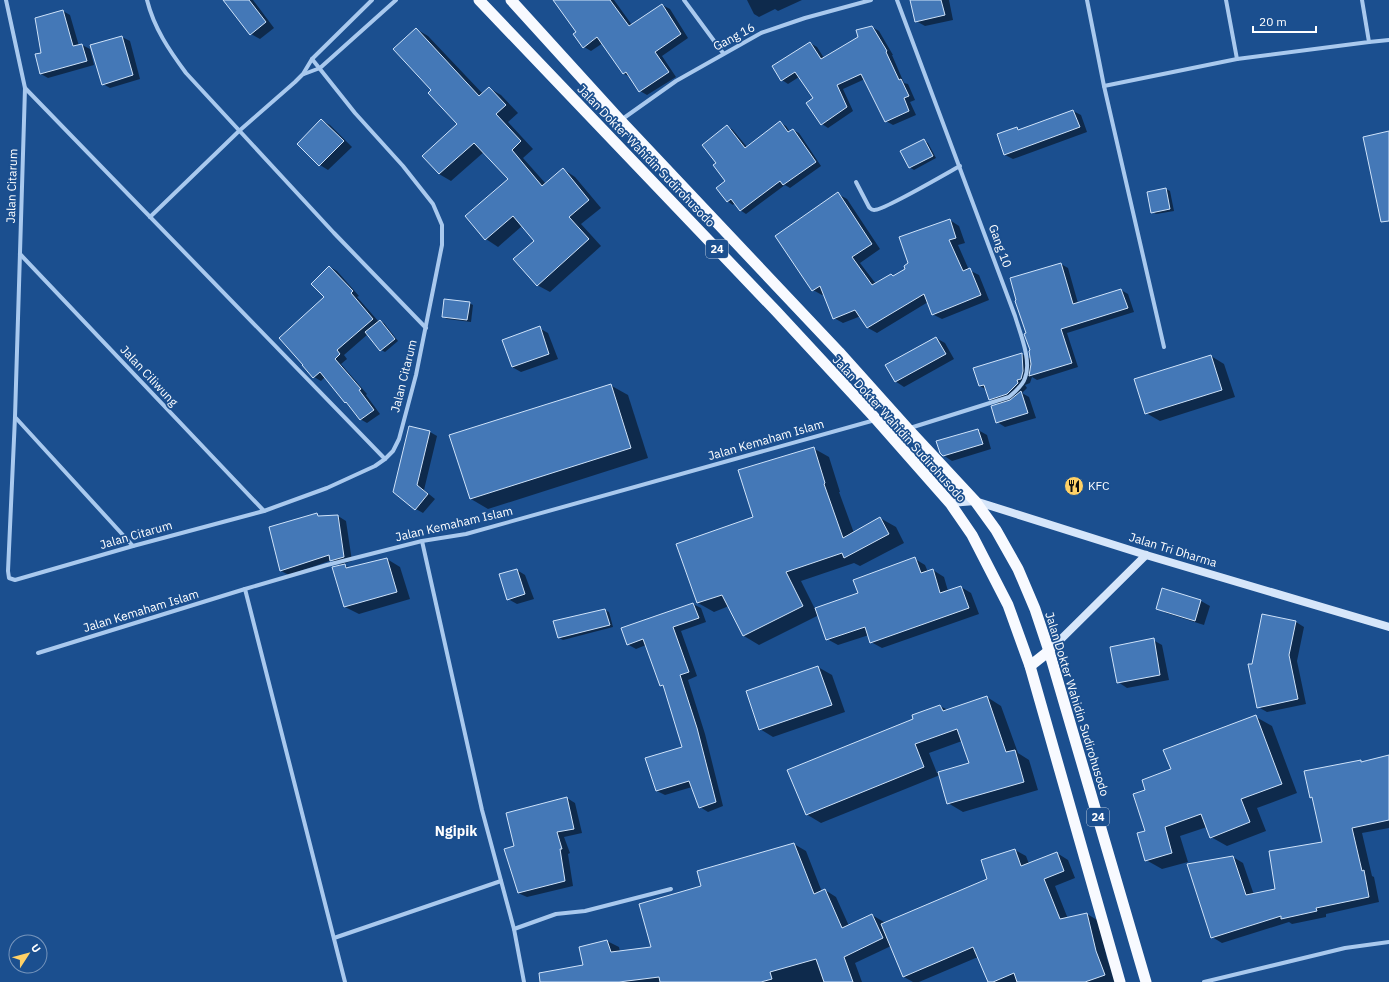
<svg xmlns="http://www.w3.org/2000/svg" width="1389" height="982" font-family="'IBM Plex Sans',sans-serif">
<rect width="100%" height="100%" fill="#1b4f8f"/>
<g fill="#0007" fill-rule="evenodd">
<path d="M224 0H253L274 28 260 39 251 34Z"/>
<path d="M554 0H614L632 25 662 5 670 9 688 38 662 56 676 77 647 95 640 91 631 78 623 73 603 43 591 51 584 47 578 32Z"/>
<path d="M747 0H802L778 11 775 9 759 17 754 14Z"/>
<path d="M911 0H949L953 20 925 26 916 21Z"/>
<path d="M63 11 70 15 79 46 82 45 90 49 94 65 48 78 41 74 36 55 43 54Z"/>
<path d="M872 27 879 31 893 55H892L904 83 908 84 915 100 910 102 916 115 893 125 886 121 865 79 843 89 853 111 828 128 822 124 815 98 799 77 788 84 782 80 810 43 817 47 824 58 859 37Z"/>
<path d="M416 29 428 36 483 94 489 88 501 95 518 113 508 122 533 149 523 158 546 184 563 169 575 177 601 208 581 224 601 246 550 292 537 285 535 241 522 226 498 247 486 239 466 217 510 180 484 152 451 181 439 174 458 124 433 90Z"/>
<path d="M122 37 130 41 140 79 110 88 103 84Z"/>
<path d="M1073 111 1081 115 1087 132 1013 159 1005 155 998 135 1017 128 1020 130Z"/>
<path d="M321 120 330 125 352 147 328 170 320 165 298 144Z"/>
<path d="M780 123 786 126 790 132 793 130 799 133 821 166 790 188 785 185 746 214 740 210 735 203 733 205 727 201 726 181 717 163 727 126 733 130 747 147Z"/>
<path d="M923 140 928 143 936 158 914 170 909 167Z"/>
<path d="M1166 189 1170 191 1174 211 1156 214 1152 212Z"/>
<path d="M838 194 847 199 880 249 860 263 876 284 891 275 894 276 906 270 950 220 959 226 965 243 958 245 969 270 979 275 989 300 942 319 932 314 928 302 877 333 868 328 861 316 843 323 834 318 824 294 822 295 813 290Z"/>
<path d="M1061 264 1068 268 1078 303 1121 290 1128 294 1134 312 1067 333 1078 367 1037 380 1032 377 1030 383 1025 385 1027 388 1022 393 1029 397 1036 418 1005 427 997 422 1000 405 990 399 987 390 980 386 1022 354 1031 359Z"/>
<path d="M330 267 337 271 359 296 357 297 379 322 380 321 384 323 398 341 385 352 381 350 368 334 344 355 347 359 341 364 367 394 366 395 380 414 367 423 360 419 348 403 345 402 325 377 321 381 314 377Z"/>
<path d="M469 303 473 305 471 322 447 319 443 317Z"/>
<path d="M539 328 548 333 558 359 521 372 512 367Z"/>
<path d="M936 338 945 343 954 359 904 387 895 381Z"/>
<path d="M1211 356 1224 364 1235 397 1160 421 1146 413Z"/>
<path d="M610 385 628 395 648 458 488 509 471 499Z"/>
<path d="M410 427 430 432 437 436 424 490 435 499 423 513 416 509 395 492Z"/>
<path d="M978 430 987 435 991 449 952 461 943 455Z"/>
<path d="M813 448 829 457 840 492H839L854 533 880 518 896 527 904 543 860 566 854 563 801 581 815 609 859 594 915 559 925 565 928 572 933 570 944 577 948 591 961 587 971 593 979 614 882 648 871 642 869 635 838 645 827 639 819 615 759 645 744 636 729 606 714 612 698 603 677 545 755 518Z"/>
<path d="M317 515 321 517 338 516 346 521 352 561 343 564 350 568 387 559 400 567 410 599 359 614 345 607 342 566 332 560 289 575 281 571Z"/>
<path d="M517 570 525 575 534 599 517 604 508 599Z"/>
<path d="M1163 589 1201 601 1210 606 1204 625 1166 613 1157 608Z"/>
<path d="M693 604 701 608 706 622 681 631 697 676 688 680 705 734 723 806 708 812 700 807 692 787 665 795 657 791 683 747 665 687 661 685 646 645 636 649 627 644Z"/>
<path d="M605 610 609 612 613 627 563 640 559 638Z"/>
<path d="M1296 622 1304 627 1297 661 1306 704 1267 712 1258 707 1252 665Z"/>
<path d="M1153 640 1162 645 1169 680 1127 688 1118 682Z"/>
<path d="M818 667 832 675 845 712 773 737 760 729Z"/>
<path d="M987 697 1001 706 1018 753 1029 760 1038 790 963 812 948 803 940 775 821 823 806 814 940 706 948 710ZM962 741 970 764 937 773 929 753Z"/>
<path d="M1256 717 1272 726 1297 793 1257 808 1266 831 1227 846 1211 837 1207 827 1180 836 1188 862 1162 869 1146 860 1147 791 1172 769Z"/>
<path d="M1389 756V828L1362 833 1372 876 1374 877 1379 902 1326 914V917L1292 924 1289 922 1222 943 1212 937 1233 857 1243 863 1254 895 1276 890 1323 843 1314 799 1311 797 1361 761 1364 762Z"/>
<path d="M567 798 575 803 582 833 564 837 570 853 568 854 573 886 527 897 518 893 515 847Z"/>
<path d="M794 844 806 851 822 892 825 890 836 897 849 926 872 915 884 922 885 924 989 880 1015 850 1026 856 1029 864 1057 853 1068 860 1075 878 1055 886 1068 919 1087 914 1099 921 1107 959 1116 982H989L978 957 919 982H913L904 977 891 946 855 963 862 982H548L584 966 607 941 619 947 620 952 653 948 703 886Z"/>
</g>
<g fill="#4478b7" stroke="#cfe3fa">
<path d="M223 0H249L266 22 250 35Z"/>
<path d="M553 0H610L629 26 662 4 681 34 655 52 669 72 639 92 626 72 623 74 597 37 583 48 573 34 576 32Z"/>
<path d="M910 0H941L945 15 915 22Z"/>
<path d="M63 10 73 46 82 44 87 61 40 74 35 54 41 53 35 18Z"/>
<path d="M872 26 887 51 886 52 899 80 901 79 909 96 904 98 909 111 885 122 861 74 837 85 847 107 821 125 806 103 813 98 795 72 781 81 772 66 810 42 821 59 858 37 856 30Z"/>
<path d="M416 28 479 96 489 87 506 105 496 114 521 141 512 150 542 186 563 168 589 200 569 217 589 239 537 286 513 259 534 241 513 216 485 240 465 216 508 179 474 143 439 174 422 156 457 124 428 93 431 90 393 49Z"/>
<path d="M122 36 133 75 102 85 90 45Z"/>
<path d="M1073 110 1080 127 1004 155 997 134 1017 127 1018 130Z"/>
<path d="M321 119 344 141 319 166 297 144Z"/>
<path d="M780 121 788 132 793 129 816 162 783 185 780 181 740 211 731 199 727 202 716 188 725 181 713 165 716 163 702 145 727 125 745 148Z"/>
<path d="M1389 131V221L1381 222 1363 137Z"/>
<path d="M924 139 933 156 909 168 900 151Z"/>
<path d="M1166 188 1170 209 1151 213 1147 192Z"/>
<path d="M838 192 872 244 852 257 872 285 891 274 893 276 905 269 904 266 908 263 899 237 950 219 956 238 949 240 963 271 970 268 981 295 932 315 924 294 867 328 855 310 833 319 820 286 812 291 775 236Z"/>
<path d="M1061 263 1073 304 1121 289 1128 308 1061 329 1072 363 1029 376 1031 364 1029 351 1030 350 1024 334 1026 333 1015 301 1016 300 1010 278Z"/>
<path d="M329 266 353 291 351 293 373 319 337 350 340 354 335 359 361 389 359 390 374 410 360 420 346 402 345 403 320 372 313 378 302 365H303L279 338 324 297 311 284Z"/>
<path d="M444 299 470 302 467 320 442 317Z"/>
<path d="M380 320 395 339 380 351 365 332Z"/>
<path d="M540 326 549 354 512 367 502 340Z"/>
<path d="M936 337 946 354 895 382 885 365Z"/>
<path d="M1022 353 1023 371 1021 379 1017 380 1018 383 1007 394 989 400 984 385 979 386 973 368Z"/>
<path d="M1211 355 1222 390 1145 414 1134 379Z"/>
<path d="M611 384 631 448 470 499 449 435Z"/>
<path d="M1021 391 1028 413 996 423 991 406 1010 400Z"/>
<path d="M409 426 430 431 417 485 428 494 415 510 393 492Z"/>
<path d="M978 429 983 444 943 456 940 453 936 441Z"/>
<path d="M814 447 825 483 824 484 843 538 880 517 889 534 844 558 842 553 786 572 803 606 743 636 722 595 697 603 676 544 753 517 738 470Z"/>
<path d="M317 513 318 516 338 515 344 557 330 561 329 555 280 571 269 527Z"/>
<path d="M915 557 921 573 933 569 940 593 961 586 969 608 870 643 865 627 826 640 815 608 858 593 853 580Z"/>
<path d="M387 558 397 592 344 607 332 567 345 564 346 568Z"/>
<path d="M517 569 525 594 507 600 499 574Z"/>
<path d="M1162 588 1201 600 1195 621 1156 609Z"/>
<path d="M693 603 699 618 673 627 689 672 680 675 697 728 716 802 699 808 689 781 656 791 645 758 682 747 663 685 660 686 643 639 627 645 621 628Z"/>
<path d="M605 609 610 625 558 638 553 621Z"/>
<path d="M1262 614 1296 621 1289 655 1298 699 1257 708 1248 664H1252Z"/>
<path d="M1154 638 1160 675 1117 683 1110 647Z"/>
<path d="M818 666 832 705 759 730 746 691Z"/>
<path d="M987 696 1006 752 1015 750 1024 782 947 804 938 772 969 763 957 729 915 744 924 767 806 815 787 770 913 719 912 715 940 705 943 711Z"/>
<path d="M1256 715 1282 784 1241 799 1250 822 1210 838 1201 814 1165 827 1172 853 1145 861 1137 833 1145 831 1133 794 1145 790 1142 780 1171 769 1163 750Z"/>
<path d="M1389 755V820L1352 828 1362 871 1364 870 1369 897 1316 908 1317 911 1281 919V916L1211 938 1187 864 1233 856 1246 895 1275 889 1269 851 1322 842 1312 797 1310 798 1304 771 1361 760V762Z"/>
<path d="M567 797 574 829 557 832 562 849H560L565 881 518 893 504 849 514 846 506 813Z"/>
<path d="M794 843 814 894 825 889 842 928 872 914 883 938 844 957 853 982H824L816 959 770 972 772 979 761 982H660L659 977 619 982H540L539 973 583 965 579 947 607 940 611 952 651 947 639 904 701 886 697 871Z"/>
<path d="M1015 849 1021 866 1057 852 1064 871 1044 879 1060 919 1087 913 1096 951 1105 975 1085 982H1017L1014 973 993 982H988L973 947 903 977 881 924 987 879 981 860Z"/>
</g>
<g fill="none" stroke-linecap="round" stroke-linejoin="round">
<g stroke="#a9c9ee" stroke-width="4">
<path d="M6 0 25 88 15 417 8 571 9 578 15 580 133 546 264 511 327 488 375 466 385 459 393 451 399 439 416 375 442 245V225L433 204 403 166 355 113 312 59"/>
<path d="M147 0C154 28 169 50 186 73L334 233 426 328"/>
<path d="M684 0 723 53"/>
<path d="M897 0 1015 316C1020 333 1032 361 1025 378 1023 385 1015 392 1009 397L910 428"/>
<path d="M1087 0 1104 86 1164 347"/>
<path d="M1226 0 1237 59"/>
<path d="M1369 42 1389 40"/>
<path d="M304 74 320 68 396 0"/>
<path d="M1104 86 1237 59 1369 42 1362 0"/>
<path d="M25 88 385 459"/>
<path d="M621 120 676 81 761 33 805 18 871 0"/>
<path d="M856 182 869 207C871 209 871 210 874 210 883 211 947 173 960 166"/>
<path d="M150 217 239 131 295 82 303 74 312 59 372 0"/>
<path d="M20 254 264 511"/>
<path d="M15 417 133 546"/>
<path d="M422 541 482 810 514 929 524 982"/>
<path d="M245 589 345 982"/>
<path d="M38 653 245 589 327 565 422 541 466 534 875 420"/>
<path d="M514 929 556 914 585 911 671 889"/>
<path d="M334 938 501 881"/>
<path d="M1204 982 1345 948 1389 942"/>
</g>
<g stroke="#d6e6fa" stroke-width="8">
<path d="M950 503 975 501 1146 555 1389 627"/>
<path d="M1049 651 1146 555"/>
</g>
<g stroke="#f8faff" stroke-width="11">
<path d="M479 0 776 311 876 419 950 503 972 535 1008 605 1030 666 1120 982"/>
<path d="M511 0 620 120 839 352 908 429 975 501 996 530 1018 569 1035 609 1049 651 1146 982"/>
<path d="M1030 666 1049 651"/>
</g>
</g>
<defs>
<g id="restaurant-disc" transform="scale(1)"><circle r="9.5" fill="#ffd166" stroke="#1b4f8f"/><path d="M-5-6h1v4h1v-4h1v4h1v-4h1v5L-1.5 .5V6h-2V.5L-5-1ZM5-6V6H3V1.5H1.5Q1.5-4 5-6Z" fill="#111"/></g>
</defs>
<g fill-rule="evenodd">
<use href="#restaurant-disc" x="1074" y="486"/>
</g>
<g text-anchor="middle" stroke-width="3.5" stroke-linejoin="round" paint-order="stroke">
<g fill="#1b4f8f" stroke="#bbcadd" stroke-width="1">
<rect x="706" y="240" width="22" height="18" rx="3"/>
<rect x="1087" y="808" width="22" height="18" rx="3"/>
</g>
<g font-size="11" font-weight="bold" fill="#fff">
<text x="717" y="253">24</text>
<text x="1098" y="821">24</text>
</g>
<g font-size="12" fill="#fff" stroke="#1b4f8f">
<text transform="translate(734 37) rotate(-28)" y="4">Gang 16</text>
<text transform="translate(646 156) rotate(46)" y="4">Jalan Dokter Wahidin Sudirohusodo</text>
<text transform="translate(12 186) rotate(-88)" y="4">Jalan Citarum</text>
<text transform="translate(1000 246) rotate(70)" y="4">Gang 10</text>
<text transform="translate(149 376) rotate(47)" y="4">Jalan Ciliwung</text>
<text transform="translate(404 376) rotate(-76)" y="4">Jalan Citarum</text>
<text transform="translate(899 429) rotate(48)" y="4">Jalan Dokter Wahidin Sudirohusodo</text>
<text transform="translate(766 440) rotate(-16)" y="4">Jalan Kemaham Islam</text>
<text transform="translate(454 524) rotate(-13)" y="4">Jalan Kemaham Islam</text>
<text transform="translate(136 535) rotate(-16)" y="4">Jalan Citarum</text>
<text transform="translate(1173 550) rotate(17)" y="4">Jalan Tri Dharma</text>
<text transform="translate(141 611) rotate(-17)" y="4">Jalan Kemaham Islam</text>
<text transform="translate(1077 704) rotate(73)" y="4">Jalan Dokter Wahidin Sudirohusodo</text>
</g>
<g font-size="12" fill="#fff" stroke="#1b4f8f" text-anchor="start">
<text x="1088" y="490">KFC</text>
</g>
<g font-size="14" font-weight="bold" fill="#fff" stroke="#1b4f8f">
<text x="456" y="836">Ngipik</text>
</g>
</g>
<g transform="translate(28 954) rotate(54)"><circle r="19" fill="#1b4f8f" stroke="#7695bc"/>
<path d="M0-3L7 15L0 10L-7 15Z" fill="#ffd166"/>
<text y="-6" font-size="11" font-weight="bold" text-anchor="middle" fill="#ffffff">U</text>
</g>
<path d="M1253 26v6h63v-6" fill="none" stroke="#ffffff" stroke-width="2"/>
<text x="1259" y="26" font-size="12" fill="#ffffff" stroke="#1b4f8f" stroke-width="3" paint-order="stroke">20 m</text>
</svg>
